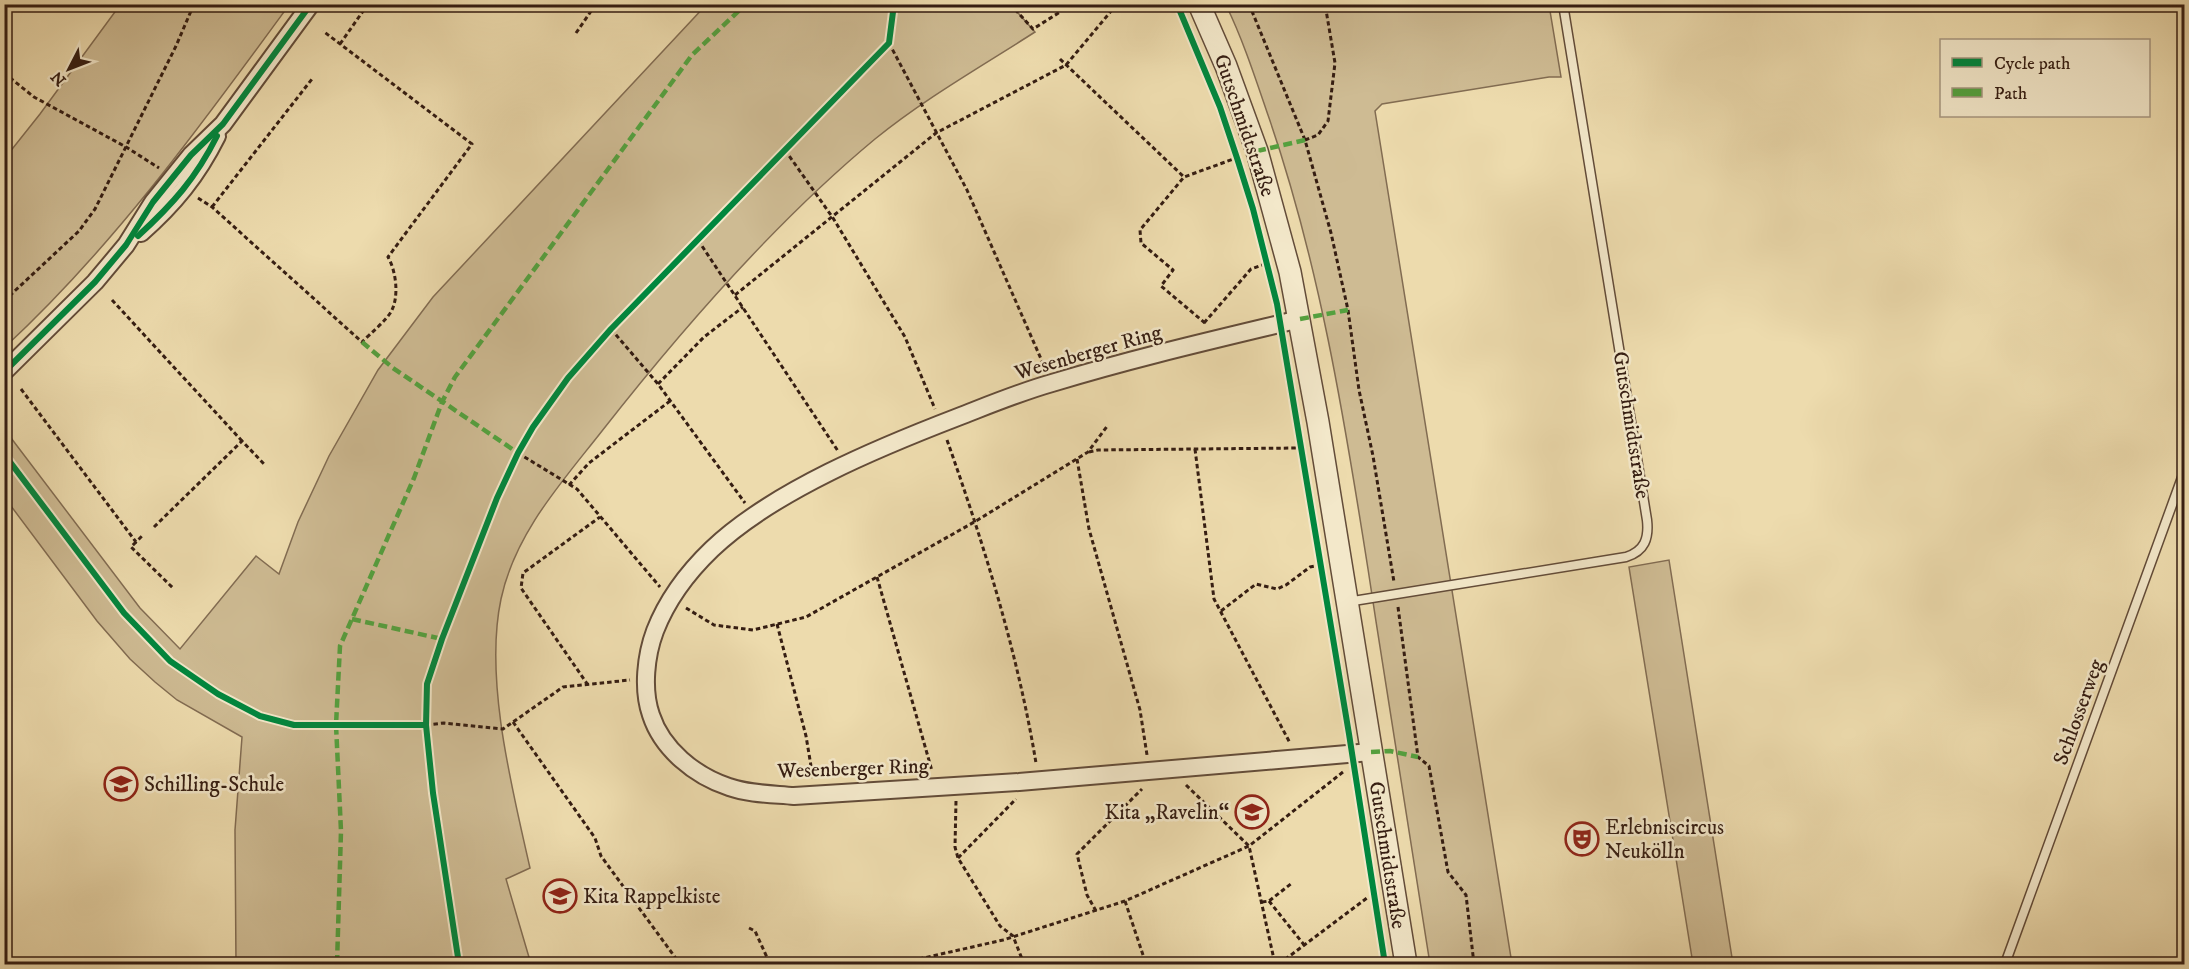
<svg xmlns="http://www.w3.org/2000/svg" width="2189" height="969" font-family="'IM FELL DW Pica',serif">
<rect width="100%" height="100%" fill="#eddbad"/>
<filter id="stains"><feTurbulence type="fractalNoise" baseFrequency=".00333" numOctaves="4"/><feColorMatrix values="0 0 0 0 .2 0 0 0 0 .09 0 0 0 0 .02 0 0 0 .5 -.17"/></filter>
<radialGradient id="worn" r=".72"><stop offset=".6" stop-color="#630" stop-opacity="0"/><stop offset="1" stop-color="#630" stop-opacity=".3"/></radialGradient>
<g fill="#cebb93" stroke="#826c52" stroke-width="1.5">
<path d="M120 5H289C202 124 114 246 5 347V158L40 114Z"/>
<path d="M706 5H1011L1035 32C982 66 924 99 875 139 775 222 682 329 602 431 562 482 515 533 501 599 484 679 512 788 530 868L506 879 531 964H236L235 830 242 737 177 700 155 682 130 659 97 621 5 498V430L140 608 180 649 256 556 279 574 298 522 329 456 378 370 433 297Z"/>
<path d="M1226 5H1549L1561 77H1549L1382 104 1375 111 1512 964H1430C1409 833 1388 701 1368 569 1344 416 1319 262 1268 115 1255 77 1243 40 1226 5Z"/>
<path d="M1669 560 1733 964H1693L1629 567Z"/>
</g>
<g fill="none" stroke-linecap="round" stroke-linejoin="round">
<g stroke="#634c39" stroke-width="11">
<g id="service">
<path d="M1347 602 1626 557C1645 551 1649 538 1647 520L1563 4"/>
<path d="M2005 964 2184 472"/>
</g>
</g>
<g stroke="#634c39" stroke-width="20">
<g id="minor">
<path d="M141 233C174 204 197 176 217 136"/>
<path d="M1300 319C1217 339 1134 358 1052 383 1020 392 989 405 958 417 880 447 773 491 712 549 688 572 667 600 655 631 646 655 642 689 651 715 662 749 695 776 729 787 749 794 772 794 794 796L1019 782 1371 752"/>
<path d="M4 372 95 282 126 245 153 202 191 155 223 124 311 4"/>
</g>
</g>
<g stroke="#634c39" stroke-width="24">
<path id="tertiary" d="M1199 4 1226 66 1257 151 1290 272 1318 422 1406 964"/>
</g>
<g stroke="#351d12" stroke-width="3" stroke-dasharray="4.5 3" stroke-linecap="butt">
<path d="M1010 4 1033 29 1060 12"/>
<path d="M1249 4 1305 140 1331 233 1348 310 1359 390 1373 456 1394 582"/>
<path d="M576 33 596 4"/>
<path d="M889 43 967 190 1045 368"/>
<path d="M340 44 368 4"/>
<path d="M1060 59 1184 177"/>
<path d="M4 73 34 97 126 147 159 168"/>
<path d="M1305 140 1318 135 1328 121 1335 63 1325 4"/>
<path d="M785 150 833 218 905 337 935 409"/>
<path d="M198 198 212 207 362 342C370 334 388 319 392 310 399 295 396 271 388 257L472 144 323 31"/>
<path d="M212 207 312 79"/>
<path d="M698 240 838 451"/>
<path d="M735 295 936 133 1066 65 1117 4"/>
<path d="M112 300 242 441"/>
<path d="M4 301 79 231 95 209 176 46 194 4"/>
<path d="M1204 323 1251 269 1262 265"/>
<path d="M1205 323 1161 286 1173 270 1141 243 1140 230 1184 177 1239 157"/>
<path d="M611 329 658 384 745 503"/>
<path d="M658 384 704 337 743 307"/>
<path d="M21 389 136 542 142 536"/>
<path d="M947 440C984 545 1018 654 1036 763"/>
<path d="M1195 449 1214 599 1290 743"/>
<path d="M1089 452 1098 450 1297 448"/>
<path d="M518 453 577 489 660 587"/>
<path d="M1077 459 1089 529 1140 710 1147 755"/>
<path d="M569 485 589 463 670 401"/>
<path d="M154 527 242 441 264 464"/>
<path d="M136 542 131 547 173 588"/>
<path d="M877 577 932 771"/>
<path d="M1398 607 1418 757 1429 766 1448 872 1466 895 1474 964"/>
<path d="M686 608 714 625 753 630 806 617 976 521 1088 452 1108 425"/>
<path d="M1221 611 1256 584 1277 589 1286 585 1310 567 1315 566"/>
<path d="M777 624 806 736 813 778"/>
<path d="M588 685 521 588 523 573 600 517"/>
<path d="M513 722 595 838 601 856 680 964"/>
<path d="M426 725 444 723 503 729 563 687 630 680"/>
<path d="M1186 785 1249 846 1275 964"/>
<path d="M956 801 955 847 958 858 1000 926 1013 936 1024 964"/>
<path d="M958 858 1016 799"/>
<path d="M1125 901 1146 964"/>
<path d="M1269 901 1305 946"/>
<path d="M1262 902 1269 901 1292 883"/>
<path d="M1096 911 1087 895 1077 854 1142 789"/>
<path d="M749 928 755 931 770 964"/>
<path d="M897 964 1003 940 1125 901 1249 846 1343 772"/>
<path d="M1279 964 1367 898"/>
</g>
<use href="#service" stroke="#f3e8ca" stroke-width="8"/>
<use href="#minor" stroke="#f3e8ca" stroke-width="16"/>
<use href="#tertiary" stroke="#f3e8ca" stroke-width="21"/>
<g stroke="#53a23f" stroke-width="4.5" stroke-dasharray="9 4.5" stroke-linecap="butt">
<path d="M1257 151 1305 140"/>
<path d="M1300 319 1348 310"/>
<path d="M362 342 393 368 518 453"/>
<path d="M352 619 442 639"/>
<path d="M1371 752 1390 751 1418 757"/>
<path d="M337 964 341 831 336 725 340 646 414 478 442 402 455 377 692 55 746 4"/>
</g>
<g stroke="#f3e8ca" stroke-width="10">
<g id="cycleway">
<path d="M1177 4 1220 107 1237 158 1253 209 1277 304 1349 734 1385 964"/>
<path d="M138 236C173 204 196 178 217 136"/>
<path d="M4 372 95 282 126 245 153 202 191 155 223 124 311 4"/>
<path d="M4 454 124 613 170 661 218 694 260 716 294 725H426"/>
<path d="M459 964 433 793 426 725 427 684 442 639 497 498 518 453 533 427 568 378 611 329 889 43 894 4"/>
</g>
</g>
<use href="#cycleway" stroke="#00873e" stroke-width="6"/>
</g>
<defs>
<g id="school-ring" transform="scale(1.725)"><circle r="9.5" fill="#f3e8ca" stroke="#8f2418" stroke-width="1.5"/><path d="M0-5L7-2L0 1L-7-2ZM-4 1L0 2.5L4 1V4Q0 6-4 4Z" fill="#8f2418"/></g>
<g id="theatre-ring" transform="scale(1.725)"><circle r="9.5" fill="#f3e8ca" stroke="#8f2418" stroke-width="1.5"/><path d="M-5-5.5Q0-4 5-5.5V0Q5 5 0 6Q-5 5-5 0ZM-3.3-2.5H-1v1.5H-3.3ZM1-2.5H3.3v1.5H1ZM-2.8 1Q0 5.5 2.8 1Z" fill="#8f2418"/></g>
</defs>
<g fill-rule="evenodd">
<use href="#school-ring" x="121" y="784"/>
<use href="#school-ring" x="1252" y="812"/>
<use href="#theatre-ring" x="1582" y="839"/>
<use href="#school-ring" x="560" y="896"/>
</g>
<g text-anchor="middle" stroke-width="5" stroke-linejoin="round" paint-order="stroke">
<g font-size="21" fill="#351d12" stroke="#f3e8ca">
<text transform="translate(1245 125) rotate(71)" y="7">Gutschmidtstraße</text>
<text transform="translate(1088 352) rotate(-16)" y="7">Wesenberger Ring</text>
<text transform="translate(1632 425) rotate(81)" y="7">Gutschmidtstraße</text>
<text transform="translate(2078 712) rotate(-70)" y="7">Schlosserweg</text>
<text transform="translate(853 768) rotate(-2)" y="7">Wesenberger Ring</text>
<text transform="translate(1388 855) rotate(81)" y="7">Gutschmidtstraße</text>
</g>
<g font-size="21" fill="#351d12" stroke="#f3e8ca" text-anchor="start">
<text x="144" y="791">Schilling-Schule</text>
<text x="1229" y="819" text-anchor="end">Kita „Ravelin“</text>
<text x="1605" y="834">Erlebniscircus<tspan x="1605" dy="24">Neukölln</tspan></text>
<text x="583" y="903">Kita Rappelkiste</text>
</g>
</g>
<rect width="2189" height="969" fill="none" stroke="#eddbad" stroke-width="24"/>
<rect x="6" y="6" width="2177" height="957" fill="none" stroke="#351d12" stroke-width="3"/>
<rect x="12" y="12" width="2165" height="945" fill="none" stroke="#351d12" stroke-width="1.5"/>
<rect x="1940" y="39" width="210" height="78" fill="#f3e8ca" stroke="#a79780" stroke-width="1.5"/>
<rect x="1952" y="58" width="30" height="9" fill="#00873e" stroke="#a79780" stroke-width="1.5"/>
<text x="1994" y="69" font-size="18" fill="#351d12">Cycle path</text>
<rect x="1952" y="88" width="30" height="9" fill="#53a23f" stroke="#a79780" stroke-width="1.5"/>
<text x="1994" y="99" font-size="18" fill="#351d12">Path</text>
<g transform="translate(69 69) rotate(228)" stroke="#f3e8ca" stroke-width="4.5" paint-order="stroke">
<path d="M0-4.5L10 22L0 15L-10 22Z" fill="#351d12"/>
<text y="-9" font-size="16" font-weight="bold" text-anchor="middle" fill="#351d12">N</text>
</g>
<rect width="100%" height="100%" filter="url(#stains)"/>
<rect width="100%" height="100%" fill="url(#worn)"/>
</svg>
